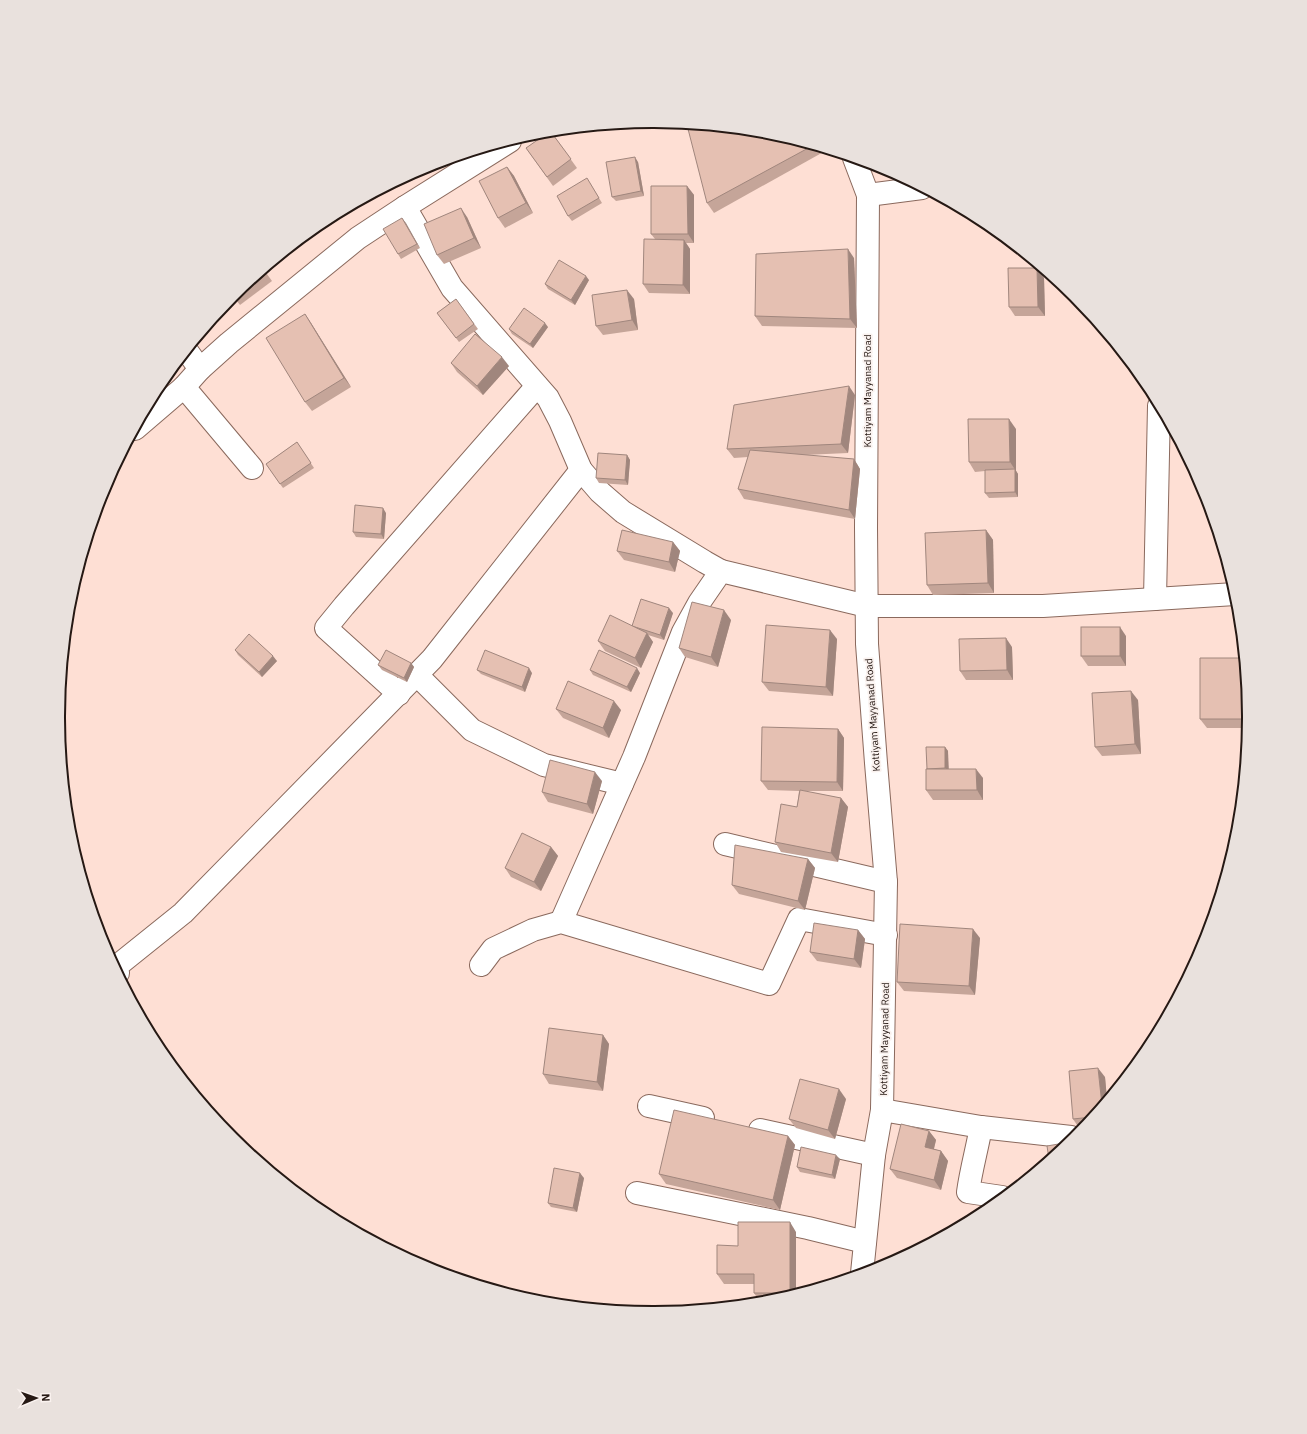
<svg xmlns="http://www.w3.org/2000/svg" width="1307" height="1434" font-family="'IBM Plex Sans',sans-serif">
<rect width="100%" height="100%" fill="#fedfd4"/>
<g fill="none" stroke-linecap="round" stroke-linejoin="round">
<g stroke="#8a695d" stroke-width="24">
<g id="minor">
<path d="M854 158 868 195 866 528 867 644 876 763 886 882 882 1110 874 1155 862 1273"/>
<path d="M868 195 922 188"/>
<path d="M405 207 452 288 548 398 560 421 581 470 600 492 623 512 705 562 721 571"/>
<path d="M187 351 200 369"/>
<path d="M184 387 252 468"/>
<path d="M135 429 184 387 200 369 229 343 358 238 405 207 510 141"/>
<path d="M1155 599 1159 406"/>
<path d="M417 675 472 730 544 765 622 784"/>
<path d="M399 694 326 628 344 606 537 386"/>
<path d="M725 844 886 882"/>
<path d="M561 922 634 757 683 632 699 603 721 571 867 606H1043L1235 594"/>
<path d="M481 965 493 949 533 930 561 922 769 984 799 919 886 935"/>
<path d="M118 973 117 966 183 913 432 659 581 470"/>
<path d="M649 1106 703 1118"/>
<path d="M882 1110 981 1127 1071 1137"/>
<path d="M981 1127C977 1149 971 1170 968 1192L1002 1197"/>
<path d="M760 1130 874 1155"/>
<path d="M637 1193 808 1228 865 1242"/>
</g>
</g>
<use href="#minor" stroke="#fff" stroke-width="22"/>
</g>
<g fill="#c5a599">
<path d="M551 132 577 168 553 186 526 148Z"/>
<path d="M770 133 827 150 714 213 707 203Z"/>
<path d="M638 162 644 196 616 201 612 197Z"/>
<path d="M507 167 514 176 533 213 505 228 498 218Z"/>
<path d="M590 183 602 203 572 221 568 216Z"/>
<path d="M687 186 694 195V243H686L690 249V294L649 293 643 284 655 239 651 234Z"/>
<path d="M467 217 481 248 444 264 437 255Z"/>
<path d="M402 218 420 248 401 259 398 254Z"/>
<path d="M854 258 857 328 762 326 755 316Z"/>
<path d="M1037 268 1044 278 1045 316H1015L1009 307Z"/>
<path d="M264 270 272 281 240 305 233 296Z"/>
<path d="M589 280 575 305 548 289 545 284Z"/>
<path d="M456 299 478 329 459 342 437 313Z"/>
<path d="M634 299 638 330 603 335 596 326Z"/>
<path d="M305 314 311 323 351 387 312 411 305 402Z"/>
<path d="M548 327 533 348 512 334 509 329Z"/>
<path d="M451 363 509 366 483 395 457 372Z"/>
<path d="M855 395 848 453 804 455 854 459 860 469 855 519 744 499 738 489 748 457 734 458 727 449Z"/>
<path d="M1016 429V471L1018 474V497L989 498 985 493V471L975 472 969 462Z"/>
<path d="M297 442 314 468 283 488 266 464Z"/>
<path d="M627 455 630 460 628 485 599 483 596 478Z"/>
<path d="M386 513 384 539 356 537 353 532Z"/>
<path d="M986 530 993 540 994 593 933 595 927 585Z"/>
<path d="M673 542 680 551 675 572 624 560 617 551Z"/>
<path d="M673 613 664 640 648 635 653 642 641 668 605 651 598 641Z"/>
<path d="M731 620 718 667 685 657 679 648Z"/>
<path d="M1126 636V666H1088L1081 656Z"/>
<path d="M837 639 833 696 769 691 762 682Z"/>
<path d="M1012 647 1013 680H966L960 671Z"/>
<path d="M235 650 277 661 262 677 238 655Z"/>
<path d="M411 663 414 667 407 682 382 670 378 665Z"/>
<path d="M477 670 532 673 525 692 481 674Z"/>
<path d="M590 670 640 673 631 692 593 675Z"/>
<path d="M1138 700 1141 754 1102 756 1095 747Z"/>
<path d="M556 709 621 710 609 738 563 718Z"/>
<path d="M1249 717 1248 728H1207L1200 719Z"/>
<path d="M838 729 844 738 843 791H801L841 798 848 807 838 862 781 852 775 842 797 807 799 791 768 790 761 781Z"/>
<path d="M945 747 948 751V769L983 778V800H933L926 790Z"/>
<path d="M602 781 593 814 548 802 542 792Z"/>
<path d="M551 847 558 856 541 891 511 877 505 868Z"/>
<path d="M808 859 815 868 805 910 739 894 732 885Z"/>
<path d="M858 930 865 939 861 968 817 961 810 952Z"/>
<path d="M980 938 975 995 904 991 897 982Z"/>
<path d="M603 1035 609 1044 603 1091 549 1084 543 1074Z"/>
<path d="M1105 1077 1107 1099 1083 1128H1079L1073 1119Z"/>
<path d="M846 1099 835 1139 796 1128 789 1119Z"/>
<path d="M929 1131 936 1140 934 1149 941 1151 948 1161 941 1190 897 1178 890 1169Z"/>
<path d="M788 1136 795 1145 780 1210 666 1184 659 1174Z"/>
<path d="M840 1159 835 1179 800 1172 797 1167Z"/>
<path d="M584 1178 577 1212 551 1207 548 1203Z"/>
<path d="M796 1232V1293L769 1301 760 1302 754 1293V1284H724L717 1274 738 1246Z"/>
</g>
<g fill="#a0867d">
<path d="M635 157 638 162 644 196 641 191Z"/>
<path d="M507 167 514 176 533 213 526 203Z"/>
<path d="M687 186 694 195V243L688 234Z"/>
<path d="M461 208 467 217 481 248 474 238Z"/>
<path d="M402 218 406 223 420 248 417 244Z"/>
<path d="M684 240 690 249V294L683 285Z"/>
<path d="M848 249 854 258 857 328 850 319Z"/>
<path d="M1037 268 1044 278 1045 316 1038 307Z"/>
<path d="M586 276 589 280 575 305 571 300Z"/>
<path d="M627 290 634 299 638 330 632 320Z"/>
<path d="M305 314 311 323 351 387 344 378Z"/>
<path d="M545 323 548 327 533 348 530 344Z"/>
<path d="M502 357 509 366 483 395 477 386Z"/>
<path d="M849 386 855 395 848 453 841 444Z"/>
<path d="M1009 419 1016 429V471L1010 462Z"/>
<path d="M627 455 630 460 628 485 625 480Z"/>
<path d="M854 459 860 469 855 519 849 510Z"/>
<path d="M1015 469 1018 474V497L1015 492Z"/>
<path d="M383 508 386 513 384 539 381 534Z"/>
<path d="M986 530 993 540 994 593 988 583Z"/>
<path d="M673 542 680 551 675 572 669 562Z"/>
<path d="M669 608 673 613 664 640 660 635Z"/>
<path d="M724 610 731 620 718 667 711 657Z"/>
<path d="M1120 627 1126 636V666L1120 656Z"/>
<path d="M830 630 837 639 833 696 826 687Z"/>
<path d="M647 633 653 642 641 668 635 658Z"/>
<path d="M1006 638 1012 647 1013 680 1007 670Z"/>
<path d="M273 656 277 661 262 677 259 672Z"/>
<path d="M411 663 414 667 407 682 404 678Z"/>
<path d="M529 668 532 673 525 692 522 687Z"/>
<path d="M637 668 640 673 631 692 627 687Z"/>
<path d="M1131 691 1138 700 1141 754 1135 744Z"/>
<path d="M614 701 621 710 609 738 603 728Z"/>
<path d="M838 729 844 738 843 791 837 782Z"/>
<path d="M945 747 948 751 949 773 945 768Z"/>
<path d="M976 769 983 778V800L977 790Z"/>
<path d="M595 772 602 781 593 814 587 804Z"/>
<path d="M841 798 848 807 838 862 831 853Z"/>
<path d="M551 847 558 856 541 891 534 882Z"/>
<path d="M808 859 815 868 805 910 798 901Z"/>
<path d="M973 929 980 938 975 995 969 986Z"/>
<path d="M858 930 865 939 861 968 854 959Z"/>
<path d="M603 1035 609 1044 603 1091 597 1082Z"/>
<path d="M1098 1068 1105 1077 1107 1099 1102 1105Z"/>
<path d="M839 1089 846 1099 835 1139 828 1130Z"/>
<path d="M929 1131 936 1140 932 1156 925 1147Z"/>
<path d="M788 1136 795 1145 780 1210 773 1200Z"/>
<path d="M941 1151 948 1161 941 1190 934 1180Z"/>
<path d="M836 1155 840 1159 835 1179 832 1175Z"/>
<path d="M580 1173 584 1178 577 1212 573 1208Z"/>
<path d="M790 1222 796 1232V1293L791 1295 790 1293Z"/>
</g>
<g fill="#e5c0b2" stroke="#a0867d">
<path d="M687 125 770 133 812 146 707 203Z"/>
<path d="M549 132H551L571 159 547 177 526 148Z"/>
<path d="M635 157 641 191 612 197 606 162Z"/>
<path d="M507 167 526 203 498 218 479 181Z"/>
<path d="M587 178 599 198 568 216 557 196Z"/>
<path d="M651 186H687L688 234H651Z"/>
<path d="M461 208 474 238 437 255 424 224Z"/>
<path d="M402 218 417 244 398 254 383 229Z"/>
<path d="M644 239 684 240 683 285 643 284Z"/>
<path d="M848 249 850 319 755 316 756 254Z"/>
<path d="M559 260 586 276 571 300 545 284Z"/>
<path d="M1008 268H1037L1038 307H1009Z"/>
<path d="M264 270 265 272 233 296Z"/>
<path d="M627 290 632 320 596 326 592 295Z"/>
<path d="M456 299 474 324 456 338 437 313Z"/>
<path d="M524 308 545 323 530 344 509 329Z"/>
<path d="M305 314 344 378 305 402 266 338Z"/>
<path d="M475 334 502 357 477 386 451 363Z"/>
<path d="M849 386 841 444 727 449 734 405Z"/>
<path d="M968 419H1009L1010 462H969Z"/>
<path d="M297 442 311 463 280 484 266 464Z"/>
<path d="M750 450 854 459 849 510 738 489Z"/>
<path d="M598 453 627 455 625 480 596 478Z"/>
<path d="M1015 469V492L985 493V470Z"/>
<path d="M355 505 383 508 381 534 353 532Z"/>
<path d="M622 530 673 542 669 562 617 551Z"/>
<path d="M986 530 988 583 927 585 925 533Z"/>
<path d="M641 599 669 608 660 635 632 626Z"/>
<path d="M692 602 724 610 711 657 679 648Z"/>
<path d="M610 615 647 633 635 658 598 641Z"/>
<path d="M766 625 830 630 826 687 762 682Z"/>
<rect x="1081" y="627" width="39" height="29"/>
<path d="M249 634 273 656 259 672 235 650Z"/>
<path d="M1006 638 1007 670 960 671 959 639Z"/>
<path d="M386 650 411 663 404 678 378 665Z"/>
<path d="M485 650 529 668 522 687 477 670Z"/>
<path d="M599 650 637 668 627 687 590 670Z"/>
<path d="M1200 658H1243L1249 719H1200Z"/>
<path d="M568 681 614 701 603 728 556 709Z"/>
<path d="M1131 691 1135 744 1095 747 1092 693Z"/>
<path d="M762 727 838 729 837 782 761 781Z"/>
<path d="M926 747H945V768L927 769Z"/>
<path d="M550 760 595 772 587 804 542 792Z"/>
<path d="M926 769H976L977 790H926Z"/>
<path d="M800 790 841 798 831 853 775 842 781 804 797 807Z"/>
<path d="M522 833 551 847 534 882 505 868Z"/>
<path d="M1237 835 1234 845V836Z"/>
<path d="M735 845 808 859 798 901 732 885Z"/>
<path d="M814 923 858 930 854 959 810 952Z"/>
<path d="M900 924 973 929 969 986 897 982Z"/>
<path d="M549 1028 603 1035 597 1082 543 1074Z"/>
<path d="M1098 1068 1102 1105 1092 1117 1073 1119 1069 1071Z"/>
<path d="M800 1079 839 1089 828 1130 789 1119Z"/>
<path d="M674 1110 788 1136 773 1200 659 1174Z"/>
<path d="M901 1124 929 1131 925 1147 941 1151 934 1180 890 1169Z"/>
<path d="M1070 1142 1049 1159 1047 1146Z"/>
<path d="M801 1147 836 1155 832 1175 797 1167Z"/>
<path d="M554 1168 580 1173 573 1208 548 1203Z"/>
<path d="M738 1222H790V1293H754V1274H717V1245L738 1246Z"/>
</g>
<g text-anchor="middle" stroke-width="3.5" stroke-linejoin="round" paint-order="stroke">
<g font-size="10" fill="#261914" stroke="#faf2ef">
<text transform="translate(867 391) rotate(-90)" y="4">Kottiyam Mayyanad Road</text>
<text transform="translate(872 715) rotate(-94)" y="4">Kottiyam Mayyanad Road</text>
<text transform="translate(884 1039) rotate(-89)" y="4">Kottiyam Mayyanad Road</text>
</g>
</g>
<path d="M0 0H1307V1434H0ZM653 128H654A588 588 0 0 1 1242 716V718A588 588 0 0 1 654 1306H653A588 588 0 0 1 65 718V716A588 588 0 0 1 653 128Z" fill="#e9e1dd" fill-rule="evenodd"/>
<path fill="none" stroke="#261914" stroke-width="2" d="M653 128H654A588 588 0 0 1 1242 716V718A588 588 0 0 1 654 1306H653A588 588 0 0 1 65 718V716A588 588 0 0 1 653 128Z"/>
<g transform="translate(36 1398) rotate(88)" stroke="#faf2ef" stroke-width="3" paint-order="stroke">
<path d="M0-3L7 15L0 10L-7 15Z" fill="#261914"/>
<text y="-6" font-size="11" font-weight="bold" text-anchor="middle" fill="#261914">N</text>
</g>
</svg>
